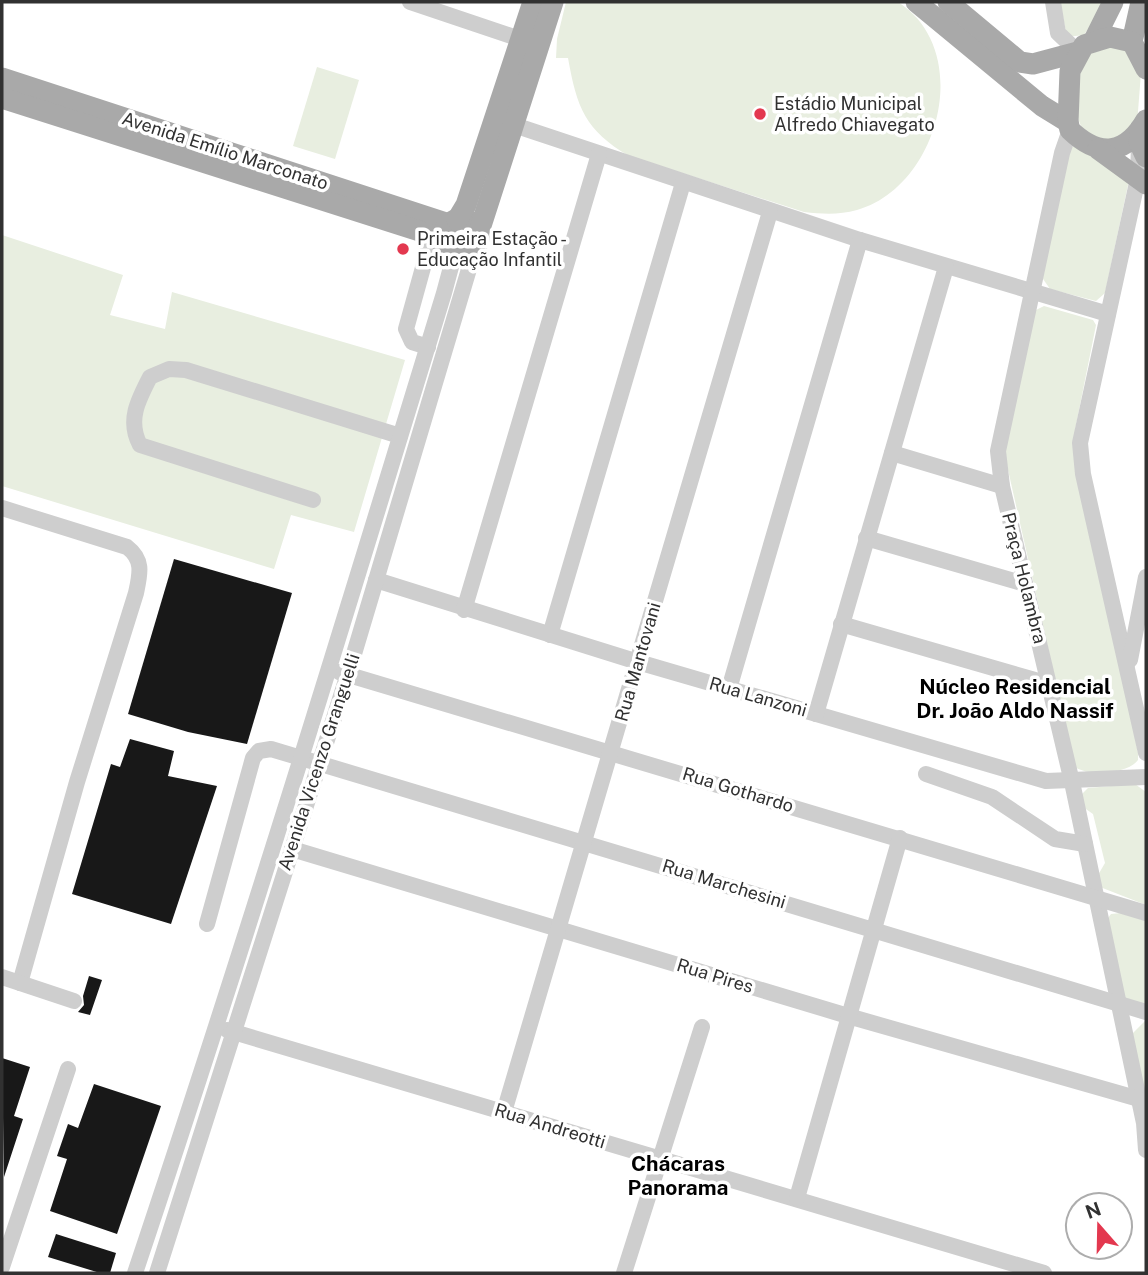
<svg xmlns="http://www.w3.org/2000/svg" width="1148" height="1275" font-family="'Public Sans',sans-serif">
<rect width="100%" height="100%" fill="#fff"/>
<g fill="#e8eee0">
<path d="M566 2H898C975 51 939 187 857 210 839 215 823 214 804 212L629 156C585 130 577 108 568 58H556L557 39Z"/>
<path d="M1060 2H1106L1084 35 1067 37Z"/>
<path d="M1093 46 1128 49 1141 73 1137 124 1119 143 1085 134C1068 105 1075 72 1093 46Z"/>
<path d="M317 67 359 80 335 159 293 146Z"/>
<path d="M1076 145 1127 179 1128 185 1105 293 1096 301 1050 289 1041 276 1067 150Z"/>
<path d="M2 235 123 275 110 315 165 329 172 292 405 360 354 532 291 515 274 569 2 486Z"/>
<path d="M1044 306 1093 320 1096 325 1075 430 1138 753V760C1128 774 1089 777 1075 767L1006 461 1005 448 1034 311Z"/>
<path d="M1135 784 1146 792V905L1100 887 1098 875 1105 863 1093 814 1083 807 1080 796 1088 788Z"/>
<path d="M1121 913 1146 921V1006L1125 998 1108 918 1111 914Z"/>
<path d="M1146 1020V1103L1132 1034Z"/>
</g>
<g fill="#181818">
<path d="M174 559 292 593 247 744 188 732 128 714Z"/>
<path d="M130 739 174 751 168 776 217 786 171 924 72 894 111 764 120 767Z"/>
<path d="M89 976 102 980 90 1015 78 1012 84 1005 83 996Z"/>
<path d="M2 1058 30 1067 14 1116 23 1119 4 1177Z"/>
<path d="M94 1084 161 1106 117 1234 50 1211 67 1159 57 1156 68 1124 78 1128Z"/>
<path d="M56 1234 116 1253 110 1273H100L48 1257Z"/>
</g>
<g fill="none" stroke-linecap="round" stroke-linejoin="round">
<g stroke="#cecece" stroke-width="16">
<path d="M410 2 520 39"/>
<path d="M1053 2 1058 33 1078 52"/>
<path d="M505 122 860 240 1108 314"/>
<path d="M1070 130 1062 153 998 451 1002 486 1072 782 1144 1123 1146 1150"/>
<path d="M1139 143 1138 178 1080 443 1083 474 1146 753"/>
<path d="M428 347 412 342 406 329 432 235"/>
<path d="M892 453 1002 486"/>
<path d="M313 500 140 445C127 421 138 400 150 377L169 369 186 370 400 436"/>
<path d="M2 508 127 547C144 560 140 574 136 593L77 782 20 983"/>
<path d="M866 538 1025 584"/>
<path d="M376 580 638 662 1046 781 1146 777"/>
<path d="M464 610 599 154"/>
<path d="M841 624 1049 684"/>
<path d="M550 635 683 183"/>
<path d="M1130 660 1146 577"/>
<path d="M339 672 1146 913"/>
<path d="M729 689 860 240"/>
<path d="M816 714 946 267"/>
<path d="M926 774 992 797 1055 839 1085 844"/>
<path d="M292 849 848 1016 1139 1099"/>
<path d="M207 924 253 758 259 751 271 749 1146 1012"/>
<path d="M2 977 74 1001"/>
<path d="M227 1030 1044 1273"/>
<path d="M504 1112 770 212"/>
<path d="M797 1198 900 838"/>
<path d="M2 1267 68 1069"/>
<path d="M135 1273C244 948 344 621 444 293L451 267V252"/>
<path d="M157 1273 348 674 475 249"/>
<path d="M624 1273 702 1027"/>
</g>
<g stroke="#a9a9a9" stroke-width="21">
<path d="M916 2 1042 106 1068 122"/>
<path d="M948 2 1020 62 1033 64 1078 52"/>
<path d="M1094 40 1113 2"/>
<path d="M1132 42 1141 2"/>
<path d="M1146 69 1132 42 1110 37 1084 45 1070 71 1068 122 1070 130C1099 158 1126 155 1146 120"/>
<path d="M2 78 449 224"/>
<path d="M2 98 432 235 445 244"/>
<path d="M1141 128 1139 142 1146 157"/>
<path d="M1098 149 1146 184"/>
<circle cx="461" cy="237" r="18"/>
<path d="M457 220 466 205 533 2"/>
<path d="M479 232 553 2"/>
</g>
</g>
<g fill="#e3384f" stroke="#fff" stroke-width="2.5">
<circle cx="760" cy="114" r="7"/>
<circle cx="403" cy="249" r="7"/>
</g>
<g text-anchor="middle" stroke-width="7" stroke-linejoin="round" paint-order="stroke">
<g font-size="18" fill="#313131" stroke="#fff" text-anchor="start">
<text x="774" y="110">Estádio Municipal<tspan x="774" dy="21">Alfredo Chiavegato</tspan></text>
<text x="417" y="245">Primeira Estação -<tspan x="417" dy="21">Educação Infantil</tspan></text>
</g>
<g font-size="18" fill="#313131" stroke="#fff">
<text transform="translate(225 151) rotate(18)" y="6">Avenida Emílio Marconato</text>
<text transform="translate(1024 578) rotate(76)" y="6">Praça Holambra</text>
<text transform="translate(638 662) rotate(-74)" y="6">Rua Mantovani</text>
<text transform="translate(758 697) rotate(16)" y="6">Rua Lanzoni</text>
<text transform="translate(319 762) rotate(-72)" y="6">Avenida Vicenzo Granguelli</text>
<text transform="translate(738 790) rotate(17)" y="6">Rua Gothardo</text>
<text transform="translate(724 884) rotate(17)" y="6">Rua Marchesini</text>
<text transform="translate(715 976) rotate(17)" y="6">Rua Pires</text>
<text transform="translate(550 1126) rotate(17)" y="6">Rua Andreotti</text>
</g>
<g font-size="21" font-weight="bold" fill="#000" stroke="#fff">
<text x="1015" y="694">Núcleo Residencial<tspan x="1015" dy="24">Dr. João Aldo Nassif</tspan></text>
<text x="678" y="1171">Chácaras<tspan x="678" dy="24">Panorama</tspan></text>
</g>
</g>
<rect width="1148" height="1275" fill="none" stroke="#313131" stroke-width="7"/>
<g transform="translate(1099 1226) rotate(340)"><circle r="33" fill="#ffffff" stroke="#adadad" stroke-width="2"/>
<path d="M0-5L12 26L0 18L-12 26Z" fill="#e3384f"/>
<text y="-10" font-size="19" font-weight="bold" text-anchor="middle" fill="#313131">N</text>
</g>
</svg>
